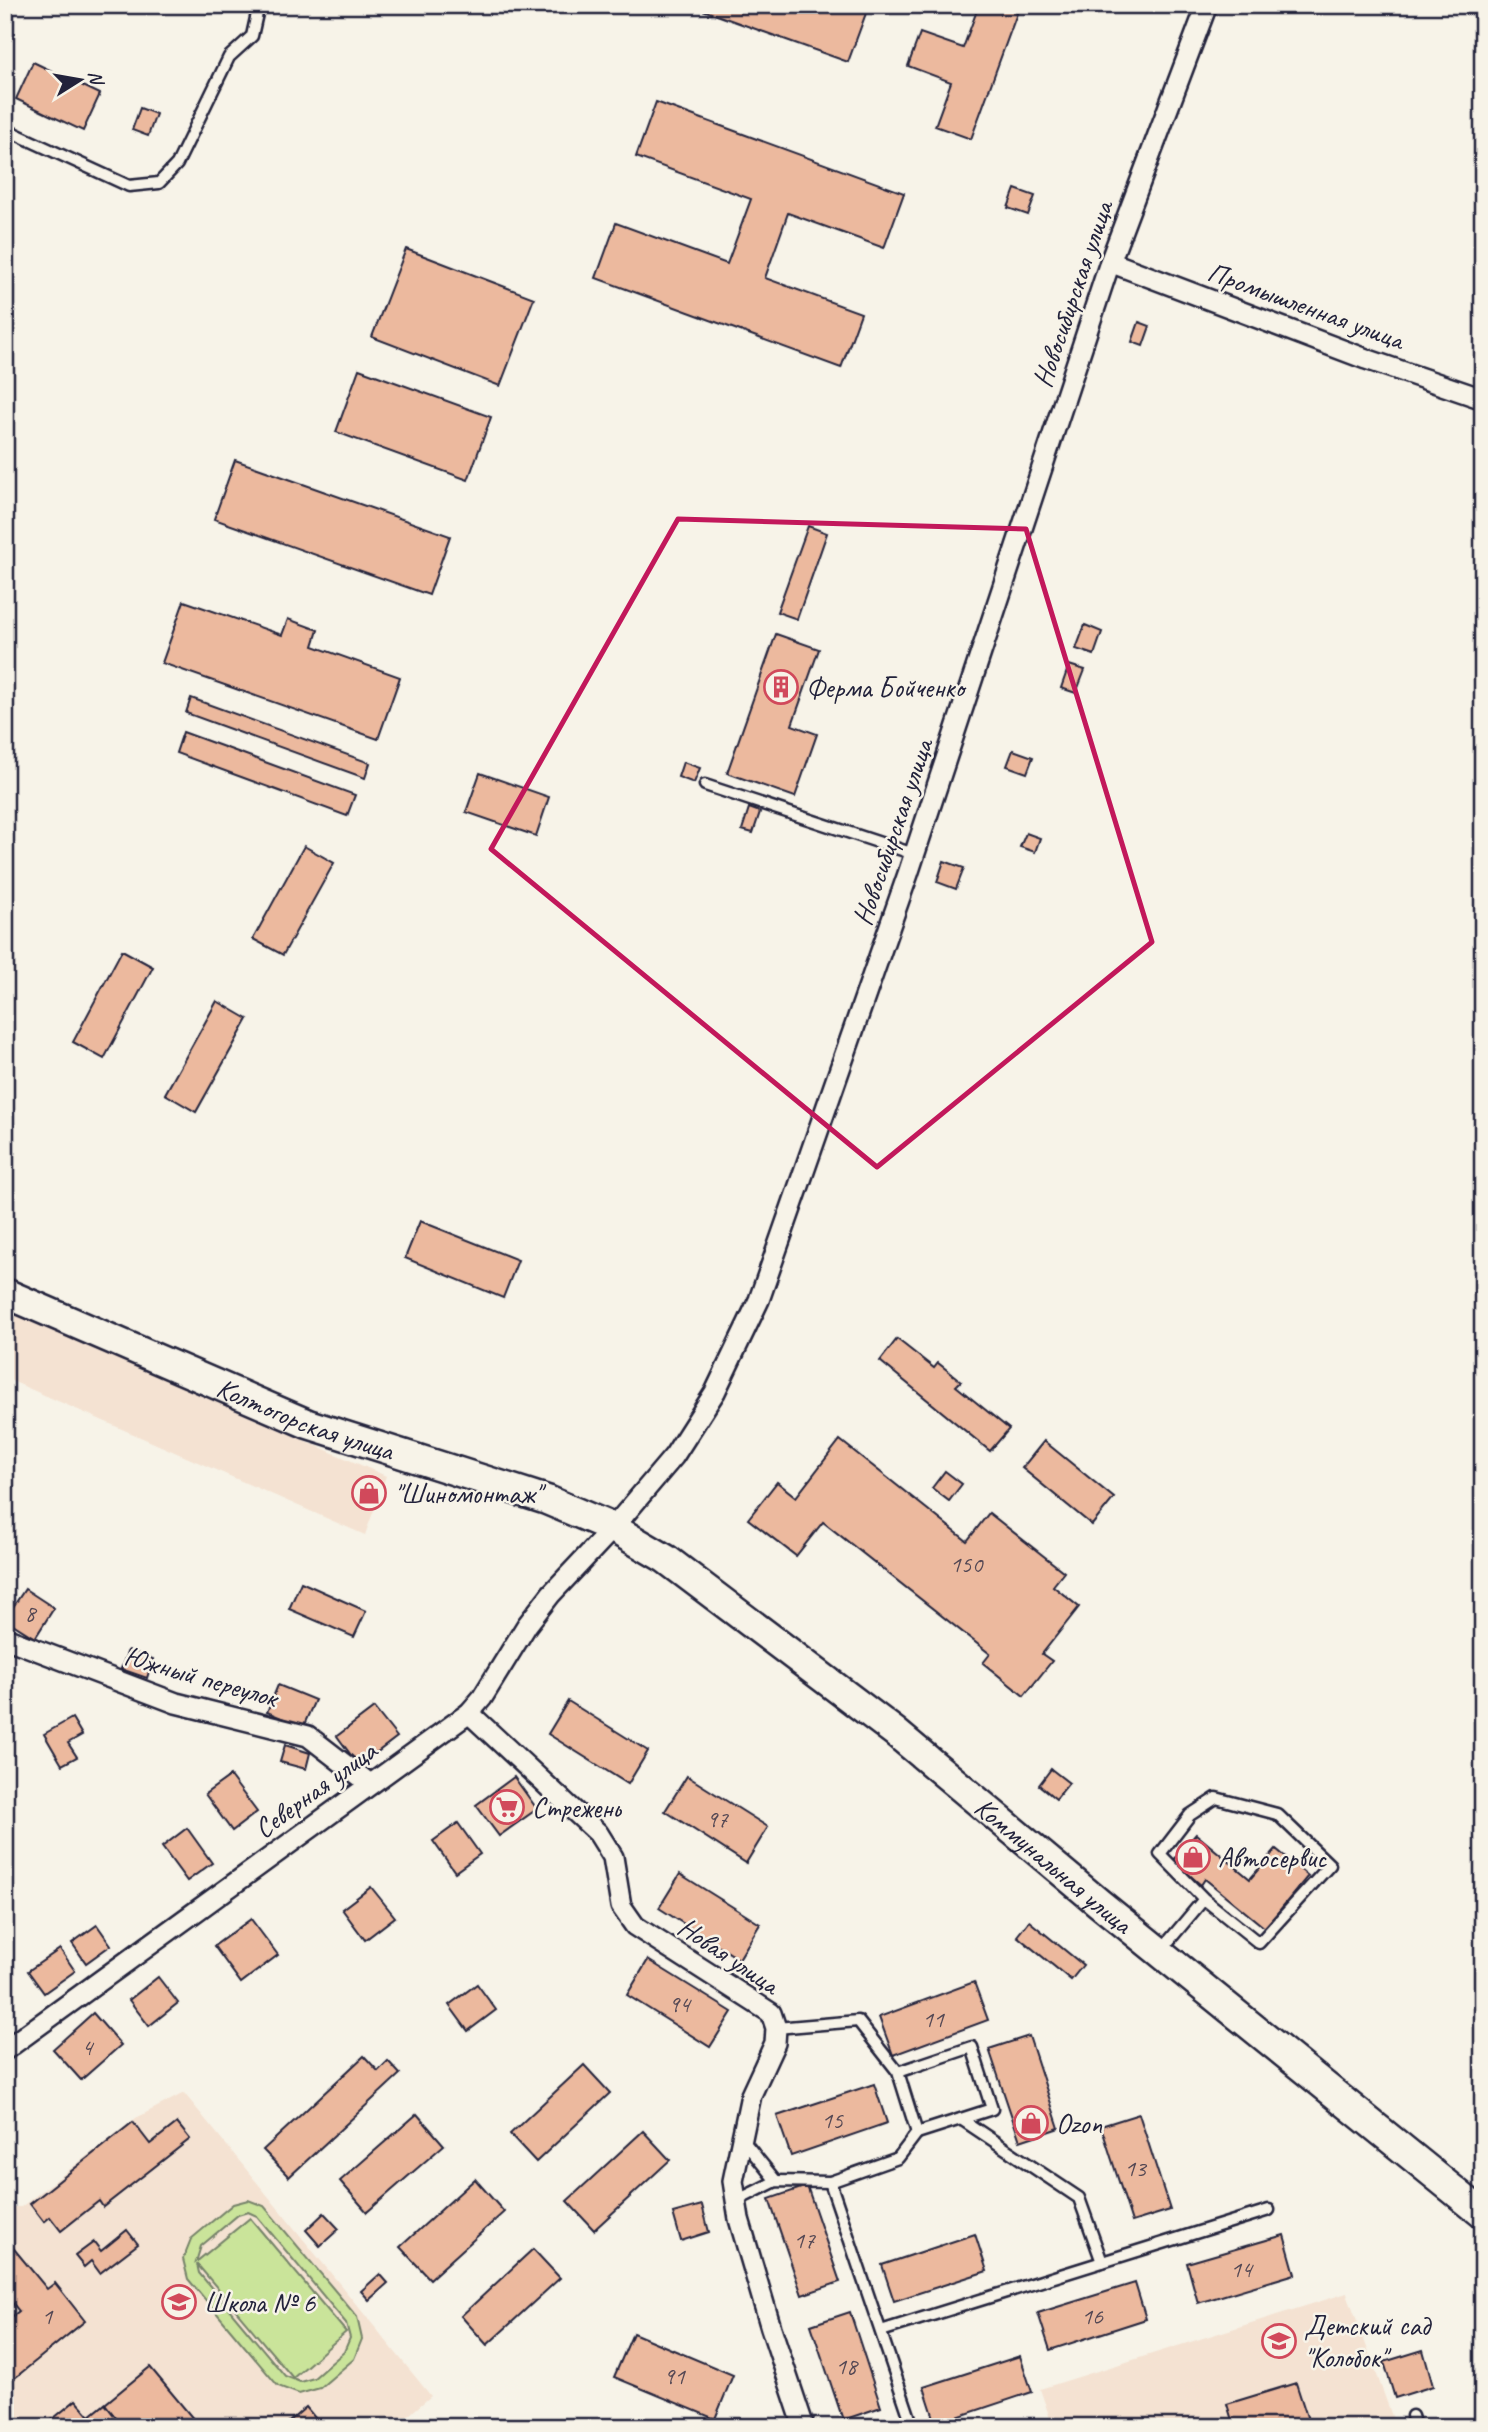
<svg xmlns="http://www.w3.org/2000/svg" width="1488" height="2432" font-family="Caveat,sans-serif">
<rect width="100%" height="100%" fill="#f7f3e8"/>
<filter id="ink" filterUnits="userSpaceOnUse"><feTurbulence type="fractalNoise" baseFrequency=".0143" numOctaves="2"/><feDisplacementMap in="SourceGraphic" scale="14" xChannelSelector="R" yChannelSelector="G"/><feConvolveMatrix kernelMatrix="1 2 1 2 8 2 1 2 1" color-interpolation-filters="sRGB"/></filter>
<g filter="url(#ink)">
<g fill="#f4e2d2">
<path d="M5 1310 386 1476 365 1535 5 1378Z"/>
<path d="M184 2093 431 2396 395 2427H5V2207H21L136 2118Z"/>
<path d="M1347 2293 1396 2427H1053L1040 2389Z"/>
</g>
<path fill="#cae49a" stroke="#76836a" stroke-width="2" fill-rule="evenodd" d="M248 2200 264 2206 357 2317 362 2339 354 2359 320 2388 299 2394 278 2386 188 2279 183 2259 191 2239 233 2204ZM248 2212 257 2216 346 2323 350 2338 344 2352 314 2378 300 2382 285 2376 199 2273 197 2264 293 2378 346 2332 250 2218 196 2262 201 2246 238 2215Z"/>
<g fill="#ecb99e" stroke="#22223b" stroke-width="2">
<path d="M698 5H869L848 62 697 8Z"/>
<path d="M979 5H1020L971 139 935 126 951 82 908 66 920 33 963 48Z"/>
<path d="M33 62 100 94 83 131 16 99Z"/>
<path d="M656 102 904 193 884 248 788 213 765 278 861 313 841 368 596 278 616 223 727 264 751 199 636 157Z"/>
<path d="M140 108 156 114 148 136 132 130Z"/>
<path d="M1015 189 1035 196 1028 215 1008 208Z"/>
<path d="M406 249 534 298 500 386 372 337Z"/>
<path d="M1139 322 1150 326 1143 346 1132 342Z"/>
<path d="M359 369 491 417 468 480 336 432Z"/>
<path d="M235 460 450 536 429 595 214 519Z"/>
<path d="M808 526 827 533 797 619 777 612Z"/>
<path d="M184 601 282 635 288 619 318 630 313 646 400 677 378 739 162 663Z"/>
<path d="M1085 625 1102 632 1094 655 1076 649Z"/>
<path d="M776 634 819 649 792 725 817 734 795 797 727 773Z"/>
<path d="M1069 665 1085 670 1076 693 1061 688Z"/>
<path d="M191 698 370 763 365 778 186 713Z"/>
<path d="M183 732 355 795 347 816 176 753Z"/>
<path d="M1013 750 1033 757 1027 773 1007 766Z"/>
<path d="M683 762 700 768 694 783 678 777Z"/>
<path d="M480 773 549 797 536 836 466 812Z"/>
<path d="M749 808 760 812 753 833 742 830Z"/>
<path d="M1026 833 1040 838 1035 852 1020 847Z"/>
<path d="M304 846 334 863 283 955 253 939Z"/>
<path d="M944 861 964 868 956 889 937 882Z"/>
<path d="M122 950 153 967 104 1059 73 1042Z"/>
<path d="M217 1001 248 1019 196 1112 165 1094Z"/>
<path d="M420 1221 518 1260 503 1298 405 1258Z"/>
<path d="M897 1339 934 1368 938 1363 961 1381 956 1386 1009 1429 990 1451 880 1361Z"/>
<path d="M840 1440 967 1541 989 1513 1064 1572 1053 1586 1079 1607 1042 1654 1052 1661 1024 1696 983 1663 990 1654 823 1522 796 1556 748 1519 777 1482 796 1497Z"/>
<path d="M1044 1441 1114 1498 1092 1525 1022 1468Z"/>
<path d="M945 1471 962 1484 949 1501 932 1488Z"/>
<path d="M301 1582 366 1611 354 1637 289 1609Z"/>
<path d="M25 1589 54 1608 35 1638 5 1619Z"/>
<path d="M128 1650 153 1659 147 1678 121 1669Z"/>
<path d="M278 1685 315 1700 303 1727 267 1712Z"/>
<path d="M568 1701 648 1751 628 1784 548 1734Z"/>
<path d="M374 1708 397 1737 359 1766 337 1736Z"/>
<path d="M72 1718 82 1735 68 1743 77 1757 62 1765 44 1734Z"/>
<path d="M285 1745 310 1753 306 1769 280 1762Z"/>
<path d="M1051 1769 1069 1783 1056 1799 1039 1785Z"/>
<path d="M230 1776 257 1812 232 1831 205 1794Z"/>
<path d="M687 1776 768 1827 746 1863 665 1811Z"/>
<path d="M514 1777 537 1809 499 1836 476 1805Z"/>
<path d="M458 1823 480 1854 455 1872 433 1841Z"/>
<path d="M187 1828 212 1863 187 1881 162 1847Z"/>
<path d="M1196 1834 1250 1879 1276 1849 1308 1876 1265 1928 1205 1879 1201 1885 1173 1861Z"/>
<path d="M680 1874 760 1924 739 1959 659 1908Z"/>
<path d="M371 1887 395 1917 365 1940 342 1909Z"/>
<path d="M251 1919 278 1955 241 1983 214 1946Z"/>
<path d="M1029 1921 1083 1965 1071 1980 1017 1936Z"/>
<path d="M97 1925 111 1945 86 1963 72 1943Z"/>
<path d="M60 1949 75 1971 44 1993 28 1971Z"/>
<path d="M648 1960 732 2012 710 2047 627 1995Z"/>
<path d="M158 1977 178 2003 149 2026 129 2000Z"/>
<path d="M974 1982 988 2020 893 2055 879 2017Z"/>
<path d="M477 1984 496 2010 468 2031 449 2005Z"/>
<path d="M5 2007 12 2017 5 2021Z"/>
<path d="M93 2013 121 2045 81 2080 53 2049Z"/>
<path d="M1029 2036 1059 2128 1020 2141 989 2049Z"/>
<path d="M364 2056 378 2071 388 2061 400 2074 289 2177 263 2150Z"/>
<path d="M584 2065 610 2093 536 2162 510 2134Z"/>
<path d="M874 2084 887 2123 791 2156 777 2116Z"/>
<path d="M417 2114 444 2145 367 2212 340 2181Z"/>
<path d="M1139 2114 1170 2210 1132 2222 1101 2126Z"/>
<path d="M133 2122 150 2144 177 2123 190 2139 103 2207 99 2201 61 2231 50 2217 44 2222 30 2204Z"/>
<path d="M643 2131 670 2160 594 2230 567 2201Z"/>
<path d="M475 2179 504 2212 430 2279 400 2247Z"/>
<path d="M807 2186 840 2282 802 2295 769 2199Z"/>
<path d="M702 2205 709 2232 681 2241 673 2213Z"/>
<path d="M324 2213 339 2229 320 2246 306 2230Z"/>
<path d="M127 2230 138 2244 100 2273 91 2261 84 2267 75 2256 94 2242 101 2251Z"/>
<path d="M975 2234 987 2271 894 2301 882 2265Z"/>
<path d="M1284 2235 1295 2274 1198 2303 1187 2263Z"/>
<path d="M5 2238 47 2289 55 2283 85 2321 5 2386V2322L19 2311 5 2294Z"/>
<path d="M533 2249 560 2278 487 2345 461 2316Z"/>
<path d="M380 2274 388 2283 369 2300 361 2291Z"/>
<path d="M1135 2283 1146 2319 1050 2350 1038 2313Z"/>
<path d="M850 2312 881 2407 843 2420 811 2325Z"/>
<path d="M633 2333 733 2375 715 2419 614 2377Z"/>
<path d="M1423 2350 1433 2386 1395 2398 1384 2362Z"/>
<path d="M1020 2356 1032 2392 936 2424 924 2387Z"/>
<path d="M150 2367 200 2427H123L105 2404Z"/>
<path d="M1296 2383 1308 2420 1288 2427H1234L1227 2404Z"/>
<path d="M76 2400 90 2416 105 2404 123 2427H43Z"/>
<path d="M306 2407 321 2425 283 2427Z"/>
</g>
<g fill="none" stroke-linecap="round" stroke-linejoin="round">
<g stroke="#22223b" stroke-width="15">
<g id="service">
<path d="M5 129 129 186 159 183 177 164 229 57 252 36 258 9 250 5"/>
<path d="M705 785 914 854"/>
<path d="M1162 1949 1204 1899 1259 1943 1330 1865 1277 1814 1216 1798 1190 1815 1160 1854 1204 1899"/>
<path d="M776 2028 858 2021 898 2072 972 2047 992 2109 917 2133 898 2072"/>
<path d="M961 2119 1079 2198 1102 2262"/>
<path d="M742 2139 776 2181"/>
<path d="M830 2182 913 2427"/>
<path d="M736 2201 776 2181 830 2182 898 2158 917 2133"/>
<path d="M881 2331 1269 2210"/>
<path d="M1412 2416 1415 2427"/>
</g>
</g>
<g stroke="#22223b" stroke-width="24">
<g id="minor">
<path d="M1110 262 1366 359 1483 399"/>
<path d="M5 1638 176 1703 308 1736 370 1784"/>
<path d="M469 1713 598 1833 613 1857 621 1906 635 1926 771 2013 776 2028 775 2043 751 2095 733 2181 739 2219 771 2328 804 2427"/>
<path d="M5 2050 469 1713 482 1698 527 1625 551 1594 613 1528 674 1456 715 1392 759 1300 908 874 1110 262 1207 5"/>
</g>
</g>
<g stroke="#22223b" stroke-width="33">
<g id="secondary">
<path id="s1" d="M5 1293 308 1424 547 1500 613 1528 666 1559 895 1732 1099 1903 1483 2214"/>
</g>
</g>
<use href="#service" stroke="#f7f3e8" stroke-width="10"/>
<use href="#minor" stroke="#f7f3e8" stroke-width="19"/>
<use href="#secondary" stroke="#f7f3e8" stroke-width="28"/>
</g>
</g>
<path fill="none" stroke="#c2185b" stroke-width="5" stroke-linejoin="round" d="M678 519 1026 529 1152 942 877 1167 491 849Z"/>
<defs>
<g id="building-ring" transform="scale(1.75)"><circle r="9.5" fill="#f7f3e8" stroke="#d1495b" stroke-width="1.5"/><path d="M-4-6H4V6H1V3H-1V6H-4ZM-2.5-4.3h1.7v1.8h-1.7ZM.8-4.3h1.7v1.8H.8ZM-2.5-1h1.7V.8h-1.7ZM.8-1h1.7V.8H.8Z" fill="#d1495b"/></g>
<g id="shop-ring" transform="scale(1.75)"><circle r="9.5" fill="#f7f3e8" stroke="#d1495b" stroke-width="1.5"/><path d="M-5-2.5h2.3a2.7 3.5 0 0 1 5.4 0H5L5.5 6h-11ZM-1.5-2.5h3a1.5 2.3 0 0 0-3 0Z" fill="#d1495b"/></g>
<g id="supermarket-ring" transform="scale(1.75)"><circle r="9.5" fill="#f7f3e8" stroke="#d1495b" stroke-width="1.5"/><path d="M-6-5.5h2.5l.6 2H6L4.5 2H-2.5L-4.4-4H-6ZM-1.5 3.2a1.3 1.3 0 1 0 .1 0ZM3 3.2a1.3 1.3 0 1 0 .1 0Z" fill="#d1495b"/></g>
<g id="school-ring" transform="scale(1.75)"><circle r="9.5" fill="#f7f3e8" stroke="#d1495b" stroke-width="1.5"/><path d="M0-5L7-2L0 1L-7-2ZM-4 1L0 2.5L4 1V4Q0 6-4 4Z" fill="#d1495b"/></g>
</defs>
<g fill-rule="evenodd">
<use href="#building-ring" x="781" y="687"/>
<use href="#shop-ring" x="369" y="1493"/>
<use href="#supermarket-ring" x="507" y="1807"/>
<use href="#shop-ring" x="1193" y="1857"/>
<use href="#shop-ring" x="1031" y="2123"/>
<use href="#school-ring" x="179" y="2302"/>
<use href="#school-ring" x="1279" y="2341"/>
</g>
<g text-anchor="middle" stroke-width="5" stroke-linejoin="round" paint-order="stroke">
<g font-size="24" fill="#544854">
<text x="966" y="1572">150</text>
<text x="30" y="1621">8</text>
<text x="717" y="1827">97</text>
<text x="679" y="2012">94</text>
<text x="933" y="2027">11</text>
<text x="87" y="2055">4</text>
<text x="832" y="2128">15</text>
<text x="1135" y="2176">13</text>
<text x="804" y="2248">17</text>
<text x="1241" y="2277">14</text>
<text x="47" y="2324">1</text>
<text x="1092" y="2324">16</text>
<text x="846" y="2374">18</text>
<text x="674" y="2384">91</text>
</g>
<g font-size="28" fill="#22223b" stroke="#f7f3e8">
<text transform="translate(1072 294) rotate(-71)" y="10">Новосибирская улица</text>
<text transform="translate(1306 305) rotate(20)" y="10">Промышленная улица</text>
<text transform="translate(892 832) rotate(-71)" y="10">Новосибирская улица</text>
<text dy="10" stroke="none"><textPath href="#s1" startOffset="326">Колтогорская улица</textPath></text>
<text transform="translate(201 1676) rotate(16)" y="10">Южный переулок</text>
<text transform="translate(315 1789) rotate(-36)" y="10">Северная улица</text>
<text dy="10" stroke="none"><textPath href="#s1" startOffset="1208">Коммунальная улица</textPath></text>
<text transform="translate(729 1955) rotate(34)" y="10">Новая улица</text>
</g>
<g font-size="28" fill="#22223b" stroke="#f7f3e8" text-anchor="start">
<text x="806" y="697">Ферма Бойченко</text>
<text x="394" y="1503">"Шиномонтаж"</text>
<text x="532" y="1817">Стрежень</text>
<text x="1218" y="1867">Автосервис</text>
<text x="1056" y="2133">Ozon</text>
<text x="204" y="2312">Школа № 6</text>
<text x="1304" y="2335">Детский сад<tspan x="1304" dy="32">"Колобок"</tspan></text>
</g>
</g>
<rect width="1488" height="2432" fill="none" stroke="#f7f3e8" stroke-width="28"/>
<rect x="14" y="14" width="1460" height="2404" fill="none" stroke="#22223b" stroke-width="2.5" filter="url(#ink)"/>
<g transform="translate(80 80) rotate(79)" stroke="#f7f3e8" stroke-width="5" paint-order="stroke">
<path d="M0-5L12 26L0 18L-12 26Z" fill="#22223b"/>
<text y="-10" font-size="19" font-weight="bold" text-anchor="middle" fill="#22223b">N</text>
</g>
</svg>
